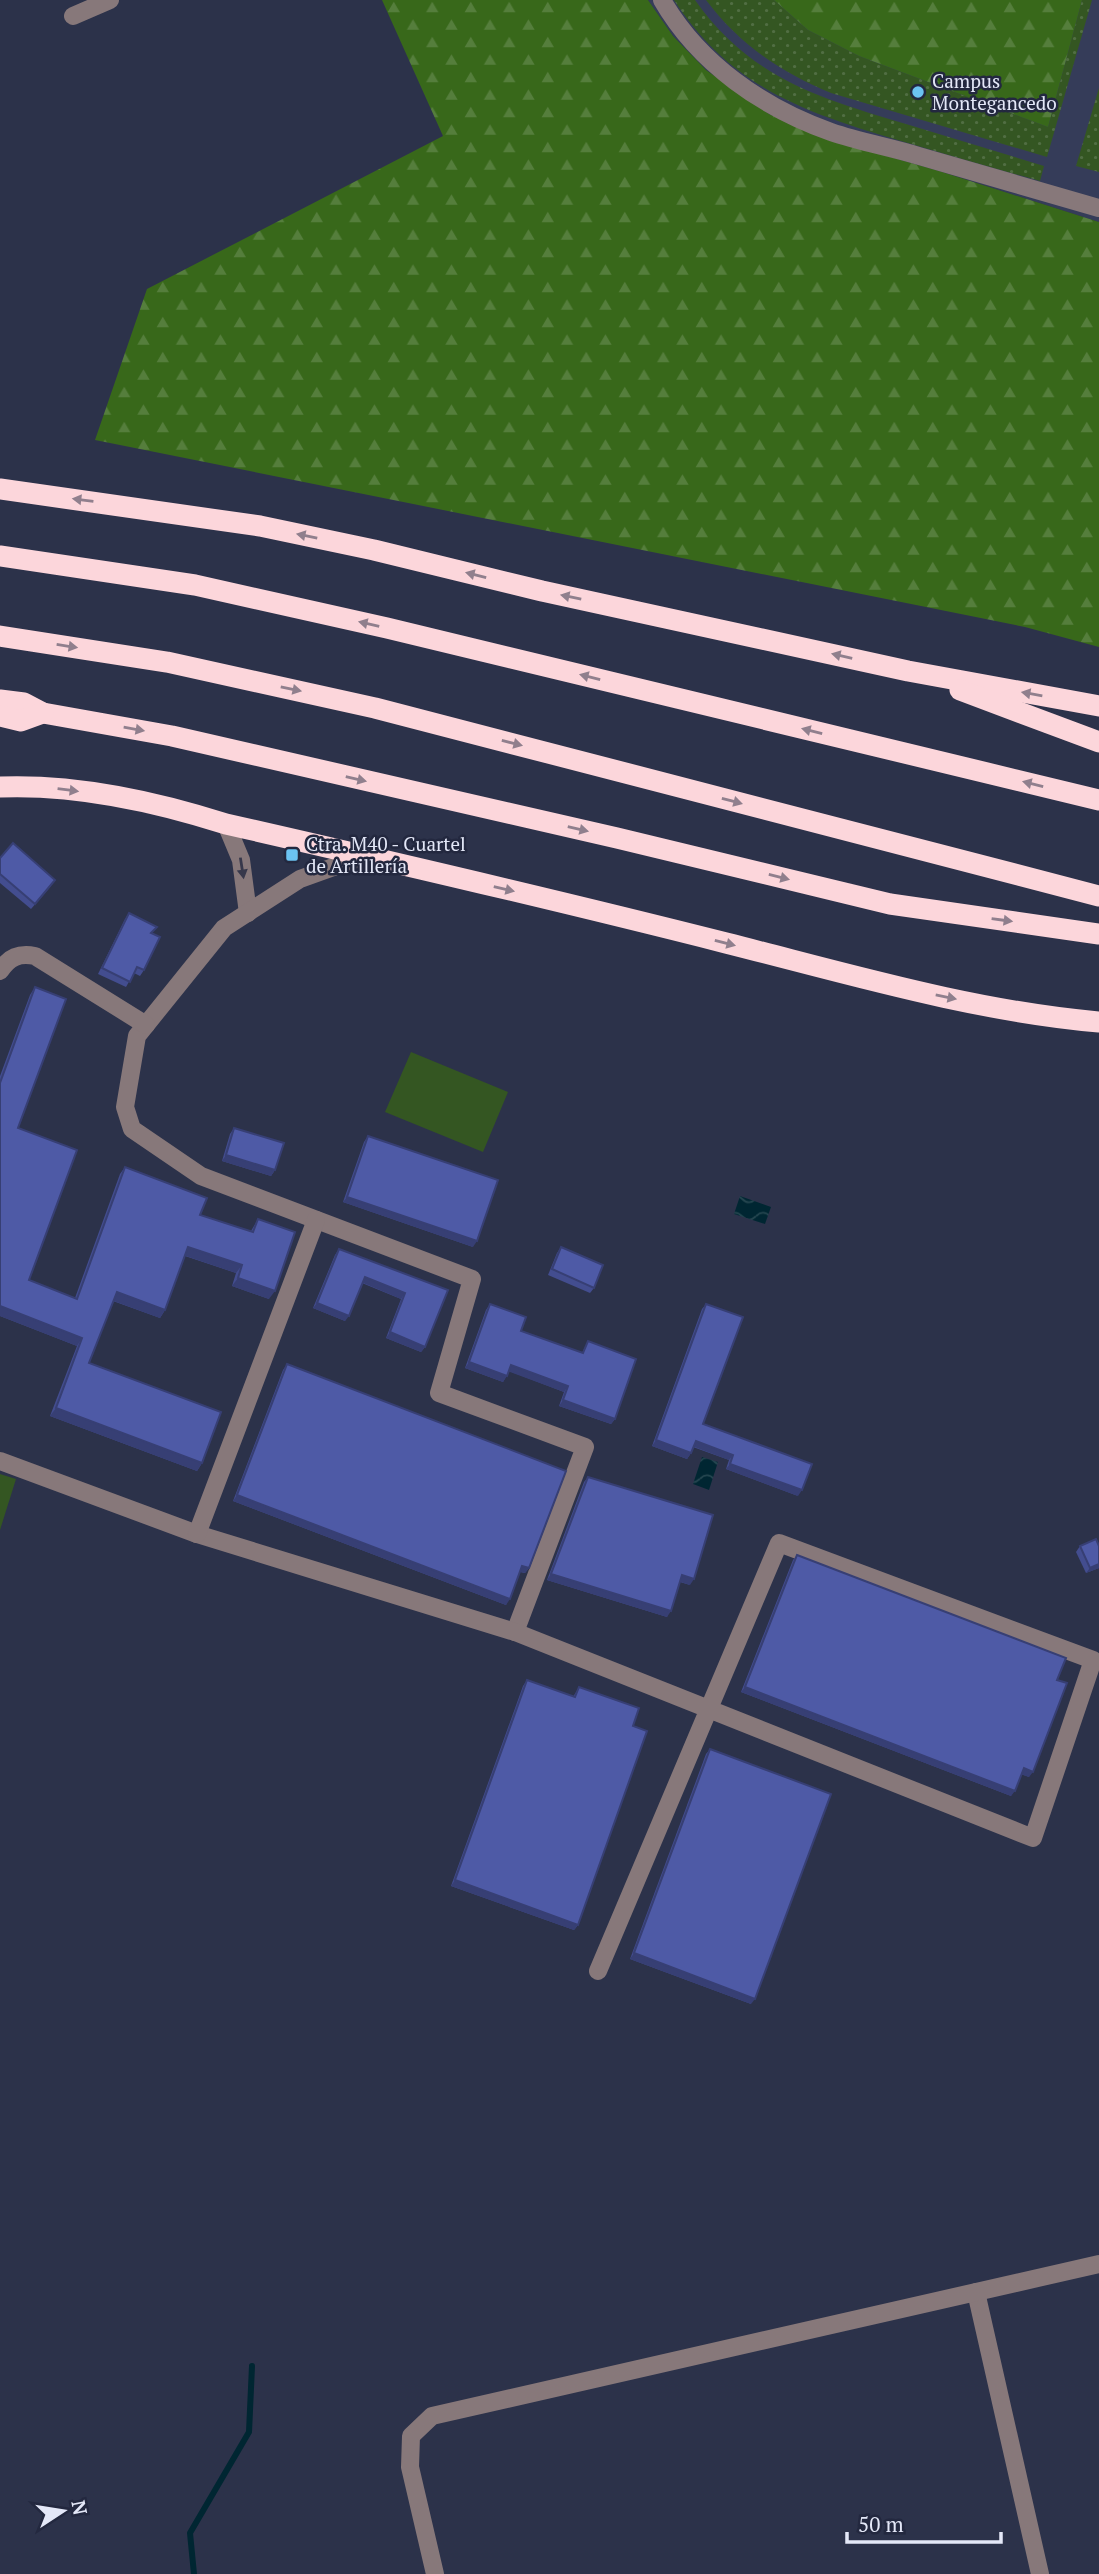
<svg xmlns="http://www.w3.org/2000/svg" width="1099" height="2574" font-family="'PT Serif',serif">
<defs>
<pattern id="grass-dots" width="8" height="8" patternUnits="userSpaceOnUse" patternTransform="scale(1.75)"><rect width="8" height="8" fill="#345622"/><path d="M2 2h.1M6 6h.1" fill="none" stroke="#516e43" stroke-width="1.8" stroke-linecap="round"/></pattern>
<pattern id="forest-firs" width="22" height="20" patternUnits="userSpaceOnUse" patternTransform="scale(1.75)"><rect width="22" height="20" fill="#38681a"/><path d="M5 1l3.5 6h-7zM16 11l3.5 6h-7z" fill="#557e3c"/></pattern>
<pattern id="water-waves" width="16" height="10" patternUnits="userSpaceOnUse" patternTransform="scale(1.75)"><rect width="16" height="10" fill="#002632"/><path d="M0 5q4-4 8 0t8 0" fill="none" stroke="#254650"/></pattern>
</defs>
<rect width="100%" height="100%" fill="#2c324a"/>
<path fill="#353c59" d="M648 0H1099V222L939 171 821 137 769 114 706 70 673 36Z"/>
<g fill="url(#grass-dots)">
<path d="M674 0H695C750 78 819 98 906 124 952 138 998 152 1044 166L1040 181C996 169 952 156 908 143 810 114 732 90 674 0Z"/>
<path d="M706 0H774L808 30 859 56 1048 127 1082 0H1092L1047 157 831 93C780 72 739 44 706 0Z"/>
<path d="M1099 88V172L1076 166Z"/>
</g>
<g fill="url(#forest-firs)">
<path d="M382 0H648L673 36 706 70 769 114 821 137 939 171 1099 222V647L1025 627 95 440 147 289 443 136Z"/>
<path d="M774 0H1082L1048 127 859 56 808 30Z"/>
</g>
<g fill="#345622">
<path d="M411 1052 508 1092 483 1152 385 1112Z"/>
<path d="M0 1474 16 1479 0 1530Z"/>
</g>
<g fill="url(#water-waves)">
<path d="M740 1196 771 1207 765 1224 734 1214Z"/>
<path d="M702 1457 718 1462 709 1490 693 1484Z"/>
</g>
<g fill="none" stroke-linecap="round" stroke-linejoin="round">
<path stroke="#002632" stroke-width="6" d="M194 2574 190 2533 249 2432 252 2366"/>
<g stroke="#87787a" stroke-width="18">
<path d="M662 0C699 64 763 108 831 132 860 142 890 147 919 156 979 173 1039 191 1099 208"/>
<path d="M73 16 110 0"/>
<path d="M226 824 241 860 248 913"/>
<path d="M364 856 300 879 224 928 137 1036 125 1107 132 1129 201 1176 472 1279 439 1393 585 1447 515 1632"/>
<path d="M0 971C9 957 19 953 35 956L146 1025"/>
<path d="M0 1461 197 1534 515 1632 1033 1838 1093 1660 779 1543 598 1971"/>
<path d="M197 1534 316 1220"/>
<path d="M976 2292 1040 2574"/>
<path d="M435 2574 410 2467 411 2436 432 2416 1099 2264"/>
</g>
<g stroke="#fcd6db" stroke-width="21">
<path d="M0 489 260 526 374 550 542 591 908 671 1099 706"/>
<path d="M0 556 195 585 387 628 1099 800"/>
<path d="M0 636 167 662 375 708 1099 896"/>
<path d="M960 690 1099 742"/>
<path d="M0 700 24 703 43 713 172 736 617 838 890 904 1099 934"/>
<path d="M0 716 21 721 43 713"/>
<path d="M0 787C77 784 154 801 226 824 393 862 560 901 726 943 849 974 973 1011 1099 1022"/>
</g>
</g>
<g fill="#434d8f">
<path d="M0 858 51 886 31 909 0 883Z"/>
<path d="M129 913 152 934 144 970 140 976 134 973 126 987 98 974 125 919Z"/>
<path d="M35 987 18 1128 29 1280 75 1298 120 1174 125 1167 200 1215 251 1231 258 1219 269 1299 232 1286 236 1273 185 1256 165 1310 160 1318 113 1301 89 1363 202 1463 197 1471 50 1416 77 1346 0 1316V1076L30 995Z"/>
<path d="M234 1128 275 1170 271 1176 222 1161 230 1134Z"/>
<path d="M368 1136 473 1247 343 1202 364 1142Z"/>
<path d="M561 1247 594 1288 590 1293 548 1275 557 1253Z"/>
<path d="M339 1249 448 1290 425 1347 421 1352 386 1338 401 1299 362 1283 345 1321 313 1308 335 1255Z"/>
<path d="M490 1304 521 1331 582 1353 588 1341 615 1419 611 1424 559 1406 564 1392 509 1371 503 1382 465 1368 486 1310Z"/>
<path d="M706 1304 703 1424 798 1496 726 1469 729 1460 693 1447 691 1453 687 1459 652 1446 702 1309Z"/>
<path d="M287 1364 529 1568 525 1573 520 1572 506 1605 233 1501 283 1370Z"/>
<path d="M588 1477 690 1585 680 1582 667 1617 547 1580 584 1482Z"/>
<path d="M1080 1546 1099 1568 1086 1573 1076 1552Z"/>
<path d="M797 1555 1057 1680 1029 1777 1021 1774 1011 1796 741 1692 793 1560Z"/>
<path d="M527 1680 573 1697 579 1687 633 1726 578 1925 574 1930 451 1886 523 1686Z"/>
<path d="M710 1749 751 2004 630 1959 706 1754Z"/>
</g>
<g fill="#373f74">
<path d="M226 1155 275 1170 271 1176 222 1161Z"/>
<path d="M347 1197 477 1241 473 1247 343 1202Z"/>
<path d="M188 1247 242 1265 236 1273 183 1255Z"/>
<path d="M365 1277 405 1293 401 1299 361 1282Z"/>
<path d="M238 1278 275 1291 269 1299 232 1286Z"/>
<path d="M117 1292 165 1310 160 1318 111 1300Z"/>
<path d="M317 1303 349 1316 345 1321 313 1308Z"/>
<path d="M0 1306 82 1338 77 1346 0 1316Z"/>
<path d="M390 1332 425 1347 421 1352 386 1338Z"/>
<path d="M469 1362 507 1376 503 1382 465 1368Z"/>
<path d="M511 1365 568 1386 564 1392 507 1371Z"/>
<path d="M563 1400 615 1419 611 1424 559 1406Z"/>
<path d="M56 1408 202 1463 197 1471 50 1416Z"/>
<path d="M656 1440 691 1453 687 1459 652 1446Z"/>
<path d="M696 1441 733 1455 729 1460 692 1446Z"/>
<path d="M730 1464 802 1490 798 1496 726 1469Z"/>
<path d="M237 1495 510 1599 506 1605 233 1501Z"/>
<path d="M1099 1564V1568L1086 1573 1090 1568Z"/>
<path d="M522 1566 529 1568 525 1573 518 1571Z"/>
<path d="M551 1574 671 1611 667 1617 547 1580Z"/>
<path d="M682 1575 694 1579 690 1585 678 1581Z"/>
<path d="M745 1687 1015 1791 1011 1796 741 1692Z"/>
<path d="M1024 1768 1033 1772 1029 1777 1020 1774Z"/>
<path d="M455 1880 578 1925 574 1930 451 1886Z"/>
<path d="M634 1953 755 1999 751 2004 630 1959Z"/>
</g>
<g fill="#4e5aa6" stroke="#373f74" stroke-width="2">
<path d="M13 843 55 880 35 904 0 874V858Z"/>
<path d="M129 913 157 927 151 933 160 937 144 970 137 967 130 982 102 968Z"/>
<path d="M35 987 66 999 18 1128 77 1150 29 1280 77 1299 125 1167 207 1198 200 1215 253 1232 258 1219 295 1232 275 1291 238 1278 242 1265 188 1247 165 1310 117 1292 89 1363 221 1412 202 1463 56 1408 82 1338 0 1306V1083Z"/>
<path d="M234 1128 284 1143 275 1170 226 1155Z"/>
<path d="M368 1136 498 1180 477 1241 347 1197Z"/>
<path d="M561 1247 603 1265 594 1288 552 1269Z"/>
<path d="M339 1249 448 1290 425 1347 390 1332 405 1293 365 1277 349 1316 317 1303Z"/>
<path d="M490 1304 526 1317 521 1331 583 1353 588 1341 636 1359 615 1419 563 1400 568 1386 511 1365 507 1376 469 1362Z"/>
<path d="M706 1304 743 1317 703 1424 812 1464 802 1490 730 1464 733 1455 696 1441 691 1453 656 1440Z"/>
<path d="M287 1364 566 1471 529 1568 522 1566 510 1599 237 1495Z"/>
<path d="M588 1477 713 1515 694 1579 682 1575 671 1611 551 1574Z"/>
<path d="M1096 1539 1099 1546V1564L1090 1568 1080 1546Z"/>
<path d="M797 1555 1066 1658 1057 1680 1067 1683 1033 1772 1024 1768 1015 1791 745 1687Z"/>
<path d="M527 1680 575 1697 579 1687 639 1708 633 1726 647 1731 578 1925 455 1880Z"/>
<path d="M710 1749 831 1794 755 1999 634 1953Z"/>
</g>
<defs><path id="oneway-solid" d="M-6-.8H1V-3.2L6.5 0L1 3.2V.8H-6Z" transform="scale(1.75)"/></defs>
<g fill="#907f8d">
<use href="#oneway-solid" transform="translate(83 500) rotate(-173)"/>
<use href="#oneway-solid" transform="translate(307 536) rotate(-168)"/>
<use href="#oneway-solid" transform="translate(476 575) rotate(-166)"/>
<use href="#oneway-solid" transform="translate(571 597) rotate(-168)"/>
<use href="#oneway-solid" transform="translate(369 624) rotate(-167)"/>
<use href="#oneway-solid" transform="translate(67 646) rotate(9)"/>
<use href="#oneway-solid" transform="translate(842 656) rotate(-167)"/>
<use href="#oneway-solid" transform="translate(590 677) rotate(-166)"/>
<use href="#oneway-solid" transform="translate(291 689) rotate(12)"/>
<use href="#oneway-solid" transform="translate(1032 694) rotate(-170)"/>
<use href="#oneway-solid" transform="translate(134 729) rotate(10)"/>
<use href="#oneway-solid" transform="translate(812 731) rotate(-166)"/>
<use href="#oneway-solid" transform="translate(512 743) rotate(14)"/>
<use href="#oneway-solid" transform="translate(356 779) rotate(13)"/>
<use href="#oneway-solid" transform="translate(1033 784) rotate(-166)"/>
<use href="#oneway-solid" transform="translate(68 790) rotate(7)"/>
<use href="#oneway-solid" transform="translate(732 801) rotate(15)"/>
<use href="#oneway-solid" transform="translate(578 829) rotate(13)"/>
<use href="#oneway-solid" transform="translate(779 877) rotate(14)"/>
<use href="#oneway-solid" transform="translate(504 889) rotate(13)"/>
<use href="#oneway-solid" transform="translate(1002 920) rotate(8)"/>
<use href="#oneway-solid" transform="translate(725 943) rotate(14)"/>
<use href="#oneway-solid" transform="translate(946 997) rotate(11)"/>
</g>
<use fill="#37384b" href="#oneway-solid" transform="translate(242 868) rotate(81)"/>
<g fill="#6bc3f2" stroke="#23283f" stroke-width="2.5">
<circle cx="918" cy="92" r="7"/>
<rect x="285" y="848" width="14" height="14" rx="3.5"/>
</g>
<g text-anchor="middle" stroke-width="5" stroke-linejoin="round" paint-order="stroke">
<g font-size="19" fill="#e4e8f8" stroke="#23283f" text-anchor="start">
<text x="932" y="88">Campus<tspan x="932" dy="22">Montegancedo</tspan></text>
<text x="306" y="851">Ctra. M40 - Cuartel<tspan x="306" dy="22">de Artillería</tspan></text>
</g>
</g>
<g transform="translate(63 2511) rotate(78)" stroke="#23283f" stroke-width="5" paint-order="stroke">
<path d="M0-5L12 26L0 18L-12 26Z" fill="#e4e8f8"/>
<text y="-10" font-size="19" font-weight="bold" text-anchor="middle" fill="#e4e8f8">N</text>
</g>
<path d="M847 2532v10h154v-10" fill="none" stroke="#e4e8f8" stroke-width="3.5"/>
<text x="858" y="2532" font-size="21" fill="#e4e8f8" stroke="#23283f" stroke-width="5" paint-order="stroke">50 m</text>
</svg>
